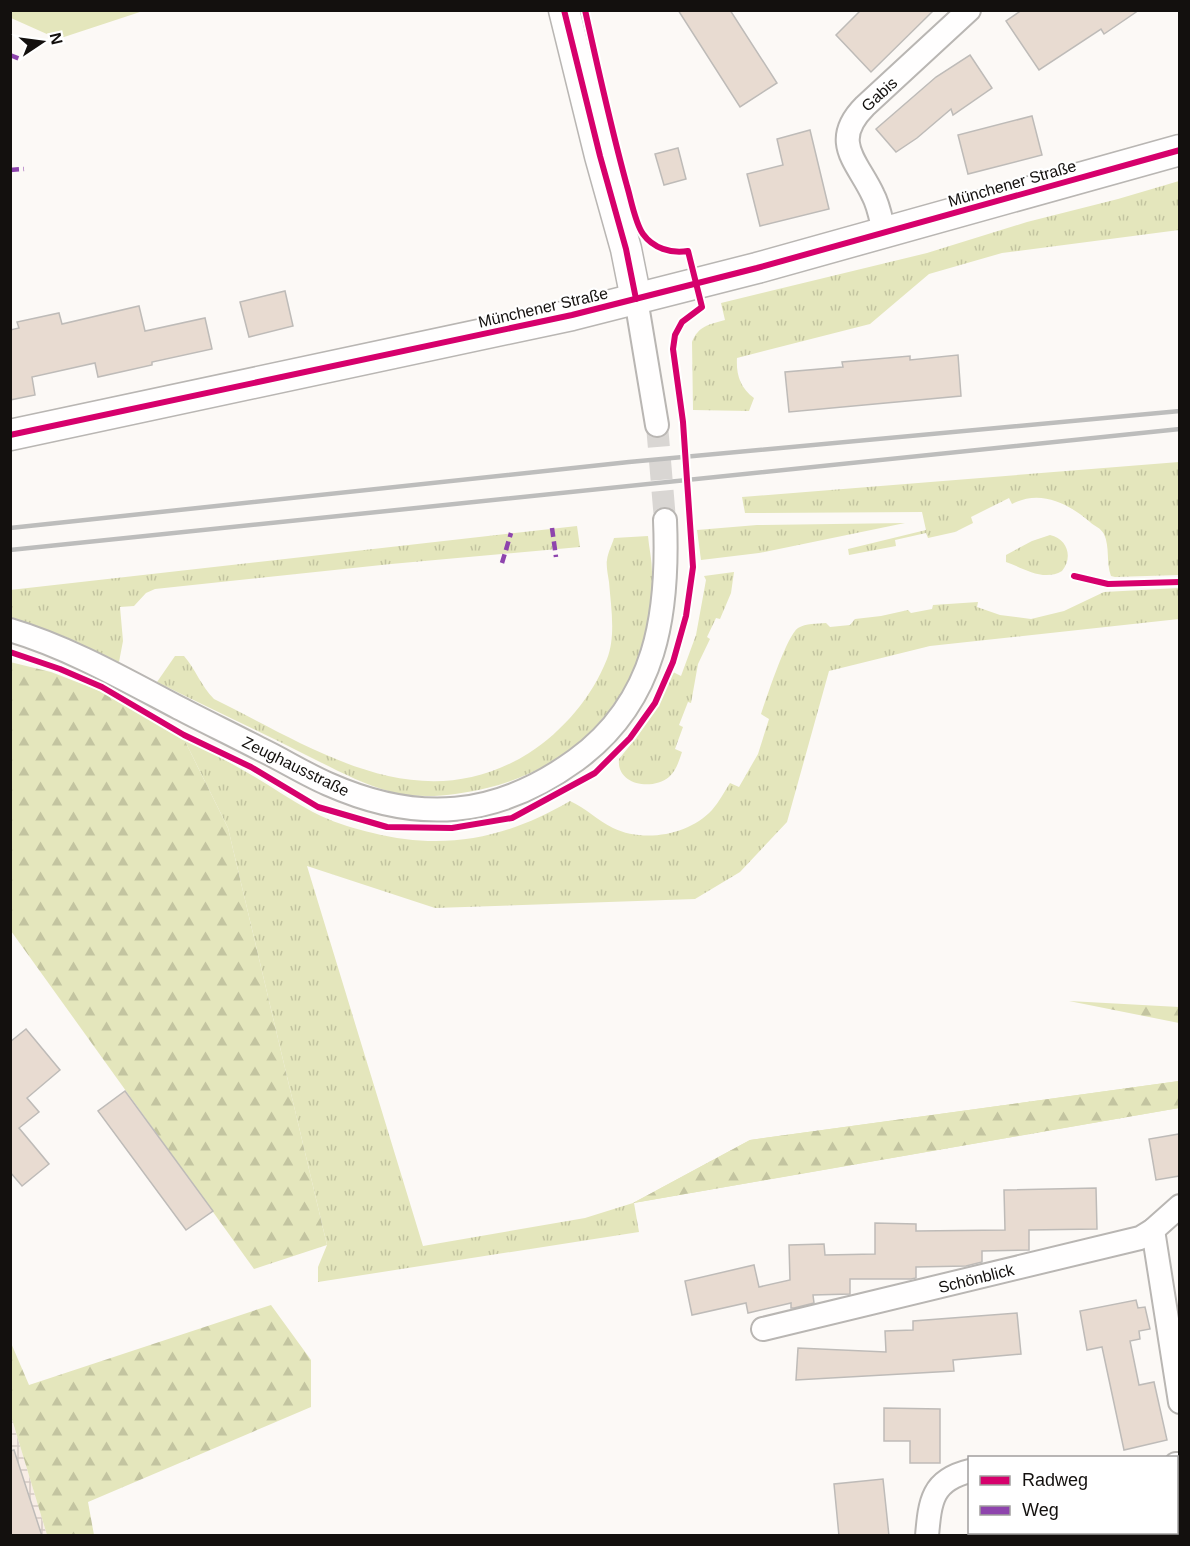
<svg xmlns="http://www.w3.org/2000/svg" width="1190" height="1546" font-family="Helvetica,sans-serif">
<defs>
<pattern id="industrial-grid" width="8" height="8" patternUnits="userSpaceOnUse" patternTransform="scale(1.5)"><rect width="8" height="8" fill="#f8ede6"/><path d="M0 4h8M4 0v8" fill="none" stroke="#d4cac4"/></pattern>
<pattern id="grass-tufts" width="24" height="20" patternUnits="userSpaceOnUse" patternTransform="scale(1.5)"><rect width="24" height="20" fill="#e4e6bc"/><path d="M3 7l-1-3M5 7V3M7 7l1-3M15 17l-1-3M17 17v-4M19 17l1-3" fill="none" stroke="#c3c4a0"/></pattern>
<pattern id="forest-firs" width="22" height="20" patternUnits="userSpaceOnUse" patternTransform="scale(1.5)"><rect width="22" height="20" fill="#e4e6bc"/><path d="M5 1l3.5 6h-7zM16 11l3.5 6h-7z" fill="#c3c4a0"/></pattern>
</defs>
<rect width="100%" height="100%" fill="#fcf9f6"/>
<path fill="url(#industrial-grid)" d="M11 1416 47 1535H11Z"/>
<g fill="url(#grass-tufts)">
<path d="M1179 181V230L1002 253 929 274 870 324 737 358C736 374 740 388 754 398L749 411 693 410 692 342C698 326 710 324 725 320L721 303 927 253 1027 222 1118 199Z"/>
<path d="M1179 462V575L1115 577 1111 576C1106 563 1110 547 1104 534 1101 528 1094 526 1090 522 1068 503 1040 489 1012 504L1009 498 971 517 973 523 955 532 928 538 926 533 895 540 896 546 849 555 848 549 926 530 922 512 745 513 742 497Z"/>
<path d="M905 523 759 553 701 560 697 530 757 525Z"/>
<path d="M577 526 580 547 391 564 155 589 146 593 134 606 120 607 123 641 119 662 66 637 11 619 10 590Z"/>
<path d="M1050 535C1068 539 1073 558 1062 571 1043 582 1024 568 1006 562V555L1032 541Z"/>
<path d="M648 536C649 548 652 560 652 572 657 677 588 764 487 788 456 795 423 800 392 792 358 783 327 765 296 750 250 727 203 705 157 682L175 656H184C196 670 201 686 214 699 315 749 419 822 529 753 563 731 592 697 607 659 616 636 611 607 609 582 608 575 606 567 607 560 608 552 612 545 614 538Z"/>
<path d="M734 572 731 593 720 619 716 618 707 637 710 639 698 664 691 703 688 702 679 725 683 727 675 749 682 752C679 761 676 771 669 777 652 791 616 785 619 759 642 732 658 705 673 672L681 676 696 635 706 580 704 576Z"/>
<path d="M1179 588V619L930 646 829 671 787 822 740 872 695 899 435 908 307 866 423 1246 585 1218 633 1203 750 1140 1179 1081V1108L634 1203 639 1232 318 1282V1267L327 1245 228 828 183 737C207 750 231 763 255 777 277 790 298 805 321 816 338 824 356 829 373 833 445 851 507 838 570 801 586 808 598 821 613 828 644 843 689 835 712 810 719 802 724 792 730 783L739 787 758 754 769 719 761 714C766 699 787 635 798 628 806 623 817 624 826 623L830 627 850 625 855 619 881 616 908 610 911 613 932 609 933 605 978 602 977 607 1000 615 1031 619 1064 611 1104 592Z"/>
</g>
<g fill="url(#forest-firs)">
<path d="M10 662 51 672 100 691 183 737 228 828 327 1245 254 1269 11 931Z"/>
<path d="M1069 1001 1179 1007V1023Z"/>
<path d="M1179 1081V1108L633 1203 750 1140Z"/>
<path d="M271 1305 311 1360V1407L88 1502 94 1535H47L11 1416V1343L29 1385Z"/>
</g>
<path fill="#e4e6bc" d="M11 10H143V11L58 39 11 18Z"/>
<g fill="#e8dbd1" stroke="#bebbb8" stroke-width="1.5">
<path d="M678 10H730L777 83 740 107Z"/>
<path d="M861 10H934L871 72 836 35Z"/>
<path d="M1022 10H1139L1104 34 1101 29 1039 70 1006 21Z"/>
<path d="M970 55 992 88 953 115 951 109 917 138 896 152 876 129 936 77Z"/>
<path d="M1032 116 1042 155 968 174 958 135Z"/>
<path d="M810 130 829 209 760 226 747 174 783 165 777 139Z"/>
<path d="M678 148 686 179 664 185 655 154Z"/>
<path d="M285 291 293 326 249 337 240 302Z"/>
<path d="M139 306 145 331 205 318 212 349 152 362V365L98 377 95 363 32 377 35 395 10 400V330L19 328 17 322 59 313 62 324Z"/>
<path d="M958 355 961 396 789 412 785 372 843 367 842 362 910 356V360Z"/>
<path d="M26 1029 60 1070 27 1098 39 1112 19 1128 49 1164 22 1186 10 1172V1042Z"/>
<path d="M125 1091 213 1211 186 1230 98 1111Z"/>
<path d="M1179 1134V1176L1156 1180 1149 1139Z"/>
<path d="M1096 1188 1097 1229 1029 1230V1250L982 1251V1262L966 1266 916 1267V1278L911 1279H850V1294L813 1295 814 1303 794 1308H791V1303L748 1313 746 1303 692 1315 685 1281 754 1265 759 1287 790 1280 789 1245 824 1244 825 1255 875 1254V1223L916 1224V1231L1005 1230 1004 1190Z"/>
<path d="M1136 1300 1138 1308 1145 1307 1150 1329 1139 1331 1140 1339 1130 1341 1139 1385 1154 1382 1167 1440 1124 1450 1102 1347 1087 1350 1080 1311Z"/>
<path d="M1017 1313 1021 1354 953 1360 954 1371 796 1380 798 1348 886 1352 885 1331 913 1330V1321Z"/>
<path d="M884 1408 940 1409V1463H910V1441H884Z"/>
<path d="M14 1450 42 1536H10V1451Z"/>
<path d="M883 1479 889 1536H839L834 1484Z"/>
</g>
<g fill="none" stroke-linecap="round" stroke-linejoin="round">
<path stroke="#d9d6d3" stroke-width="22" stroke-dasharray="22 11" stroke-linecap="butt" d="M657 425 665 520"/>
<g stroke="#b9b6b3" stroke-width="26">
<g id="minor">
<path d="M884 232C881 220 879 206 873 195 858 162 829 142 865 106L969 10"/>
<path d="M636 299 657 425"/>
<path d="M10 630C70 648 124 679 179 708 206 722 233 735 260 749 283 760 305 774 328 784 418 824 496 818 576 760 657 701 669 613 665 520"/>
<path d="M1153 1230 1180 1402"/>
<path d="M763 1329 1140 1238 1153 1230 1180 1206"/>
<path d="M1176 1464H1180"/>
<path d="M1176 1518 1180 1493"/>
<path d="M927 1536C930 1501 932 1480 970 1471"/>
</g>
</g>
<g stroke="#b9b6b3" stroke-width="33">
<g id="major">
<path d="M564 10 600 156 626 249 636 299"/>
<path d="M10 435 572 315 757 268 1180 150"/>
</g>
</g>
<use href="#minor" stroke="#fffefe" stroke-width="22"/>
<use href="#major" stroke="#fffefe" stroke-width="30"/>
<g stroke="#bdbdbc" stroke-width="4.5">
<path d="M10 528 629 462 1180 411"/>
<path d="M10 550 1180 429"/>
</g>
<g stroke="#8e44ad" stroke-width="4.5" stroke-dasharray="9 4.5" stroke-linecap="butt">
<path d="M10 55 20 59"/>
<path d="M10 170 24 169"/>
<path d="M552 528 556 557"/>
<path d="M502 563 511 533"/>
</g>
<g stroke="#fff" stroke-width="10">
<g id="cycleway">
<path d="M564 10 600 156 626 249 636 299"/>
<path d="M10 435 572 315 757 268 1180 150"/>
<path d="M1074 576 1108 584 1180 582"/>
<path d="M10 652 60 669 102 687 184 735 251 767 318 807 387 827 452 828 512 818 595 773 630 738 655 703 673 662 686 616 693 567 683 422 673 349 675 335 682 322 702 307 688 251C671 254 653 248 643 234 635 223 631 199 627 186 611 128 598 69 585 10"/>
</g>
</g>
<use href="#cycleway" stroke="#d6006c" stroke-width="6"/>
</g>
<g text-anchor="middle" stroke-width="4.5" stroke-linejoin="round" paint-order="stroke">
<g font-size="16" fill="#13100e" stroke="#fff">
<text transform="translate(879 94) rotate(-42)" y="6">Gabis</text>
<text transform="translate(1012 183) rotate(-16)" y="6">Münchener Straße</text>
<text transform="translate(543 307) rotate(-13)" y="6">Münchener Straße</text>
<text transform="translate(296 766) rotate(26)" y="6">Zeughausstraße</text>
<text transform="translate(976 1278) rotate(-14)" y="6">Schönblick</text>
</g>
</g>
<rect width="1190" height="1546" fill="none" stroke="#13100e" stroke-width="24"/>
<rect x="968" y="1456" width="210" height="78" fill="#ffffff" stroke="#a19f9f" stroke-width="1.5"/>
<rect x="980" y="1476" width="30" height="9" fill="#d6006c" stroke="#a19f9f" stroke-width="1.5"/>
<text x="1022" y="1486" font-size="18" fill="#13100e">Radweg</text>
<rect x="980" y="1506" width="30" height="9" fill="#8e44ad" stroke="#a19f9f" stroke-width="1.5"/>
<text x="1022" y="1516" font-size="18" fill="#13100e">Weg</text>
<g transform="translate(42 42) rotate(77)" stroke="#ffffff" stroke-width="4.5" paint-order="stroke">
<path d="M0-4.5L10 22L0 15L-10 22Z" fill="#13100e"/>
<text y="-9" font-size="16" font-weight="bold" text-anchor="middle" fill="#13100e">N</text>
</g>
</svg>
